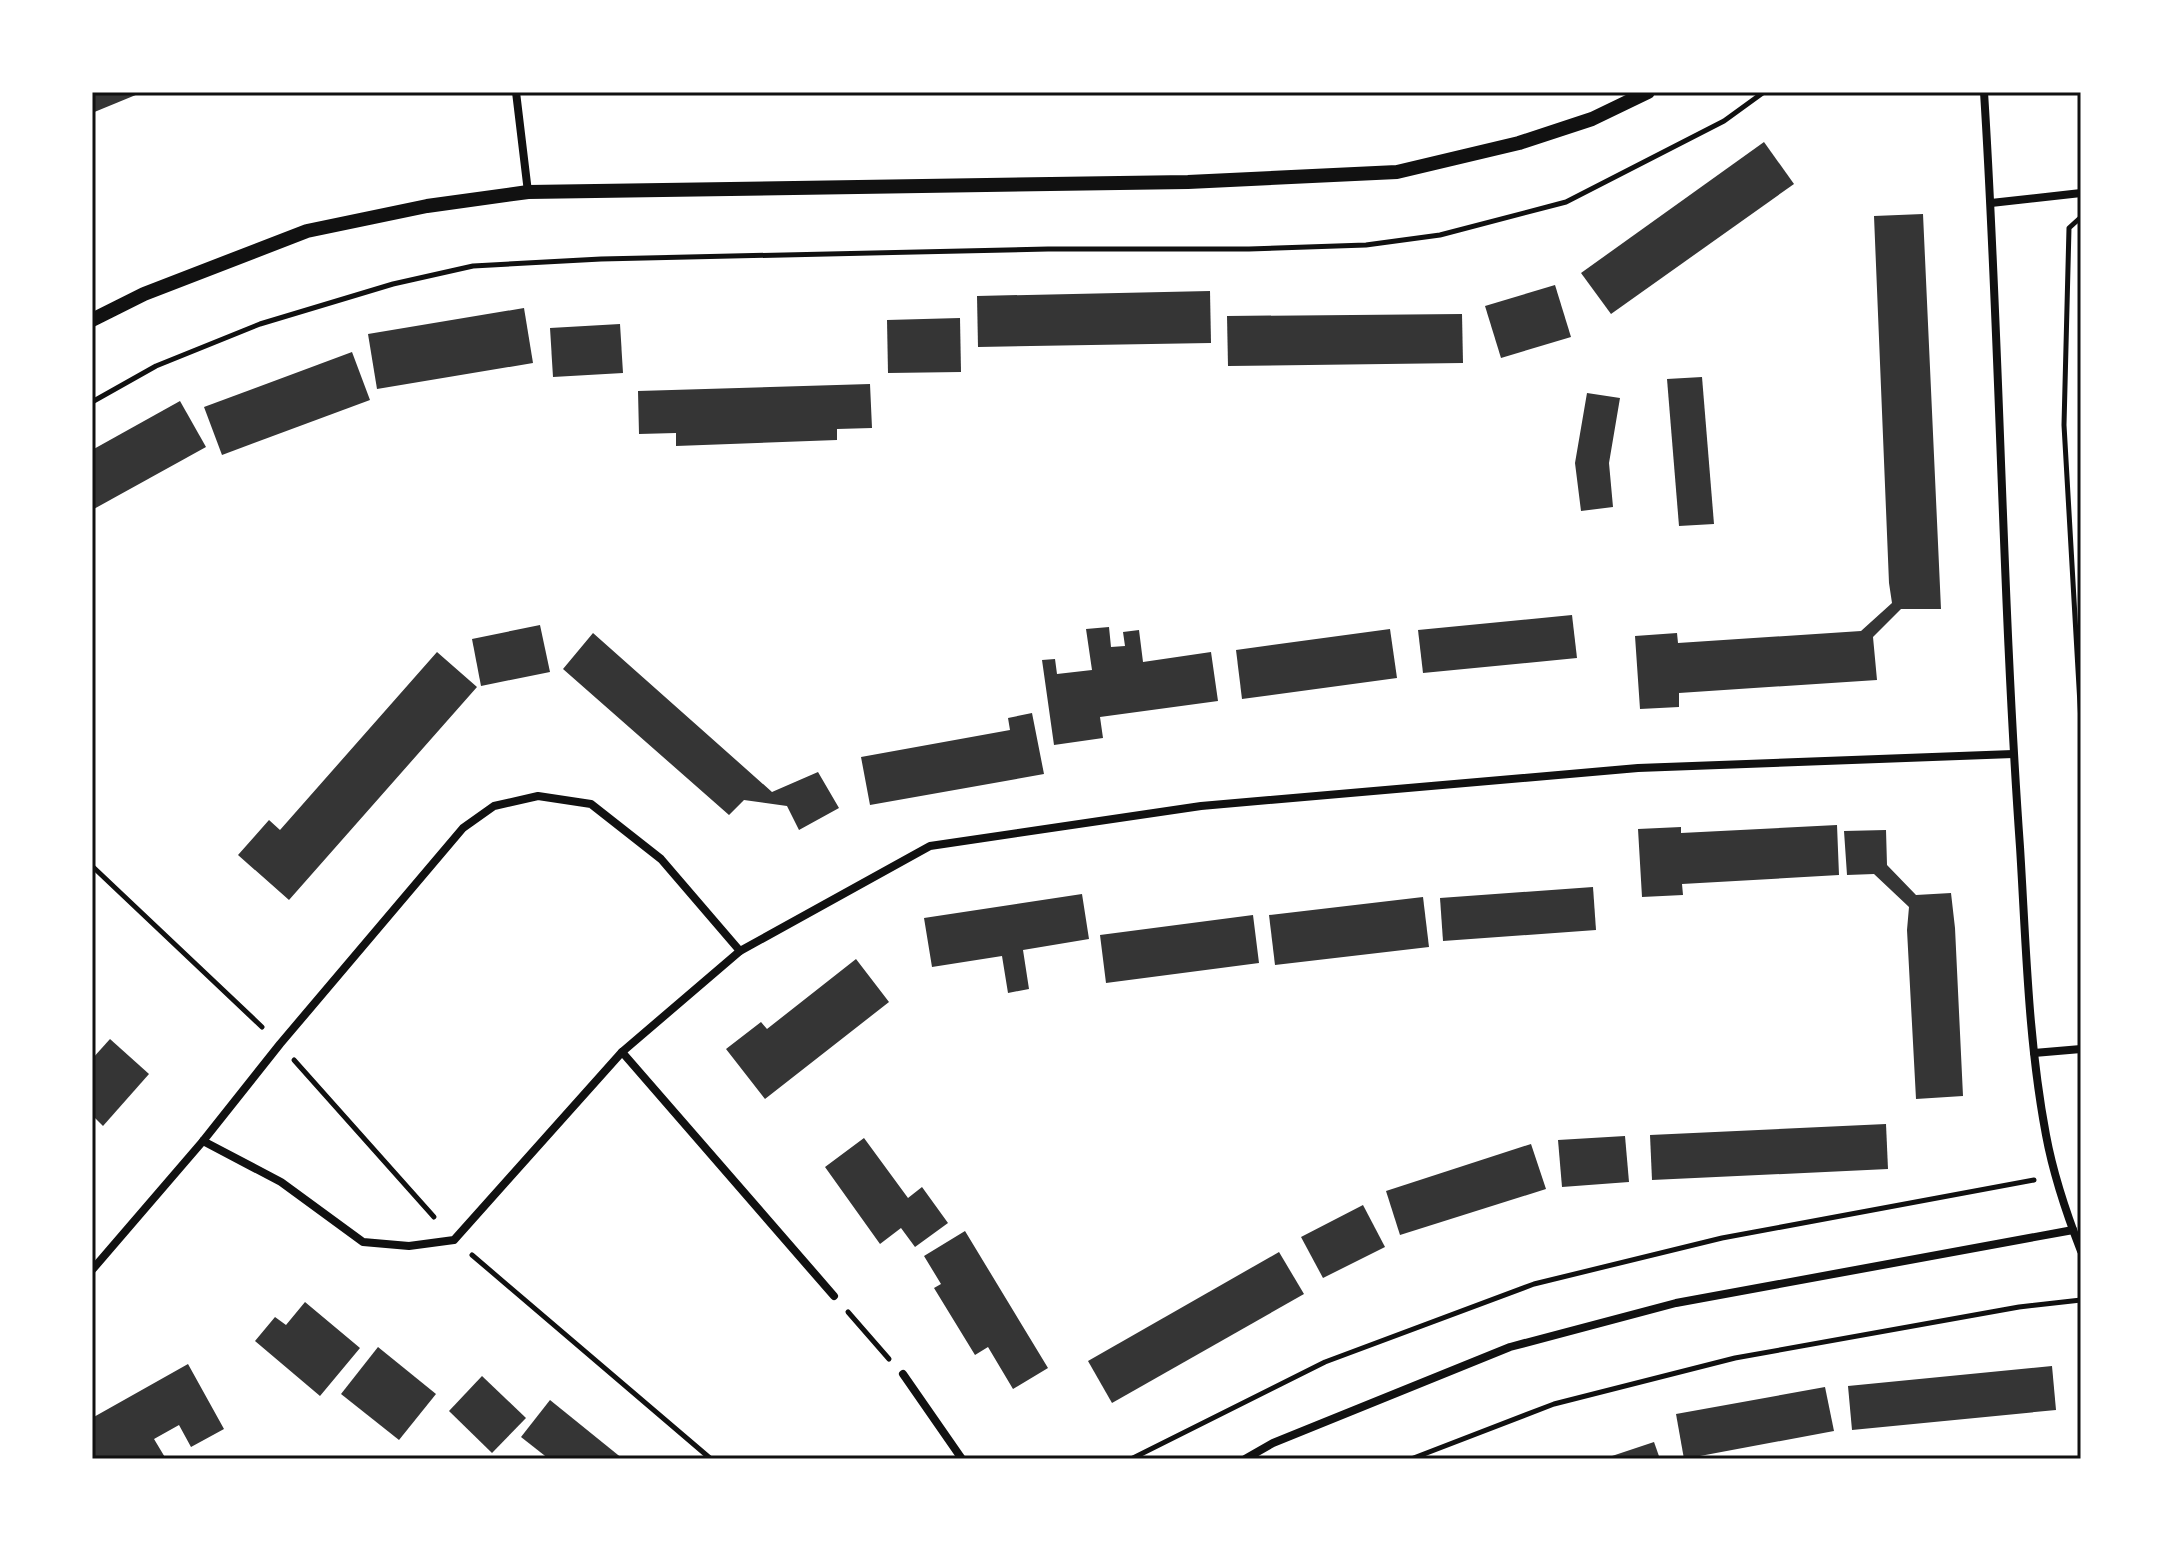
<svg xmlns="http://www.w3.org/2000/svg" width="2173" height="1551" font-family="'Sofia Sans Condensed',sans-serif">
<rect width="100%" height="100%" fill="#fff"/>
<g fill="#353535">
<path d="M92 92H143L92 113Z"/>
<path d="M1764 142 1794 184 1611 314 1581 273Z"/>
<path d="M1923 214 1941 609H1901L1873 637 1877 680 1679 693V707L1640 709 1635 636 1677 633 1678 643 1861 631 1892 603 1889 583 1874 216Z"/>
<path d="M1555 285 1571 337 1501 358 1485 306Z"/>
<path d="M1210 291 1211 343 978 347 977 296Z"/>
<path d="M524 308 533 363 377 389 368 334Z"/>
<path d="M1462 314 1463 363 1228 366 1227 316Z"/>
<path d="M960 318 961 372 888 373 887 320Z"/>
<path d="M620 324 623 373 553 377 550 328Z"/>
<path d="M352 352 370 400 222 455 204 407Z"/>
<path d="M1702 377 1714 524 1679 526 1667 379Z"/>
<path d="M870 384 872 428 837 429V440L676 446V433L639 434 638 391Z"/>
<path d="M1587 393 1620 398 1609 463 1613 507 1581 511 1575 463Z"/>
<path d="M180 401 206 447 92 510V450Z"/>
<path d="M1572 615 1577 658 1423 673 1418 630Z"/>
<path d="M540 625 550 672 481 686 472 639Z"/>
<path d="M1109 627 1111 647 1125 646 1123 632 1139 630 1143 662 1211 652 1218 701 1100 717 1103 738 1054 745 1042 660 1055 659 1057 674 1092 670 1086 629Z"/>
<path d="M1390 629 1397 678 1242 699 1236 650Z"/>
<path d="M593 633 772 792 818 772 839 808 799 830 787 806 744 800 729 815 563 669Z"/>
<path d="M437 652 477 687 289 900 238 855 269 820 280 830Z"/>
<path d="M1032 713 1044 774 870 805 861 757 1010 730 1008 718Z"/>
<path d="M1837 825 1839 875 1682 884 1683 895 1642 897 1638 829 1681 827V833Z"/>
<path d="M1886 830 1887 865 1916 895 1951 893 1955 928 1963 1096 1916 1099 1907 930 1909 907 1874 874 1847 875 1844 831Z"/>
<path d="M1593 887 1596 930 1443 941 1440 898Z"/>
<path d="M1082 894 1089 939 1023 950 1029 989 1008 993 1002 956 932 967 924 918Z"/>
<path d="M1423 897 1429 947 1275 965 1269 915Z"/>
<path d="M1253 915 1259 963 1106 983 1100 935Z"/>
<path d="M856 959 889 1002 765 1099 726 1049 761 1022 767 1029Z"/>
<path d="M110 1039 149 1074 103 1126 92 1115V1059Z"/>
<path d="M1886 1124 1888 1169 1652 1180 1650 1135Z"/>
<path d="M1625 1136 1629 1182 1562 1187 1558 1140Z"/>
<path d="M864 1138 908 1198 922 1187 948 1223 915 1247 901 1228 880 1244 825 1167Z"/>
<path d="M1531 1144 1546 1189 1400 1235 1386 1191Z"/>
<path d="M1363 1205 1385 1247 1323 1278 1301 1237Z"/>
<path d="M965 1231 1048 1368 1013 1389 988 1347 975 1355 934 1288 941 1284 924 1256Z"/>
<path d="M1279 1252 1304 1294 1112 1403 1088 1361Z"/>
<path d="M305 1302 360 1348 320 1396 255 1341 275 1317 286 1325Z"/>
<path d="M378 1347 436 1394 399 1440 341 1394Z"/>
<path d="M188 1364 224 1429 191 1447 179 1425 154 1439 166 1459H92V1418Z"/>
<path d="M2052 1366 2056 1410 1852 1430 1848 1386Z"/>
<path d="M482 1376 526 1418 492 1453 449 1411Z"/>
<path d="M1825 1387 1834 1431 1684 1459 1676 1414Z"/>
<path d="M550 1400 623 1459H549L521 1437Z"/>
<path d="M1654 1442 1660 1459H1606V1458Z"/>
</g>
<g fill="none" stroke-linecap="round" stroke-linejoin="round">
<g stroke="#111" stroke-width="5">
<path d="M2080 218 2069 228 2064 425 2081 722"/>
<path d="M92 402 156 366 260 324 393 284 473 266 601 259 1048 249H1249L1366 245 1440 235 1566 202 1724 121 1764 92"/>
<path d="M92 866 262 1027"/>
<path d="M294 1060 434 1217"/>
<path d="M472 1255 711 1459"/>
<path d="M848 1312 889 1359"/>
<path d="M1131 1459 1325 1362 1534 1284 1722 1238 2034 1180"/>
<path d="M1411 1459 1554 1404 1735 1358 2019 1307 2081 1300"/>
</g>
<g stroke="#111" stroke-width="8">
<path d="M516 92 528 192"/>
<path d="M1984 92C2000 343 2002 595 2020 847 2026 943 2028 1040 2046 1135 2053 1173 2067 1215 2081 1251"/>
<path d="M1991 203 2081 193"/>
<path d="M622 1052 834 1296"/>
<path d="M2034 1053 2081 1049"/>
<path d="M203 1141 281 1182 363 1242 409 1246 454 1240 622 1052 740 951 930 846 1201 806 1638 768 2013 754"/>
<path d="M92 1270 203 1141 280 1044 463 828 494 806 538 796 591 804 661 859 740 951"/>
<path d="M903 1374 962 1459"/>
<path d="M1245 1459 1273 1443 1510 1347 1676 1303 2073 1230"/>
</g>
<path stroke="#111" stroke-width="14" d="M92 320 144 294 307 231 427 206 528 192 1188 182 1397 172 1519 143 1592 119 1648 92"/>
</g>
<rect width="2173" height="1551" fill="none" stroke="#ffffff" stroke-width="188"/>
<rect x="94" y="94" width="1985" height="1363" fill="none" stroke="#111" stroke-width="3"/>
</svg>
